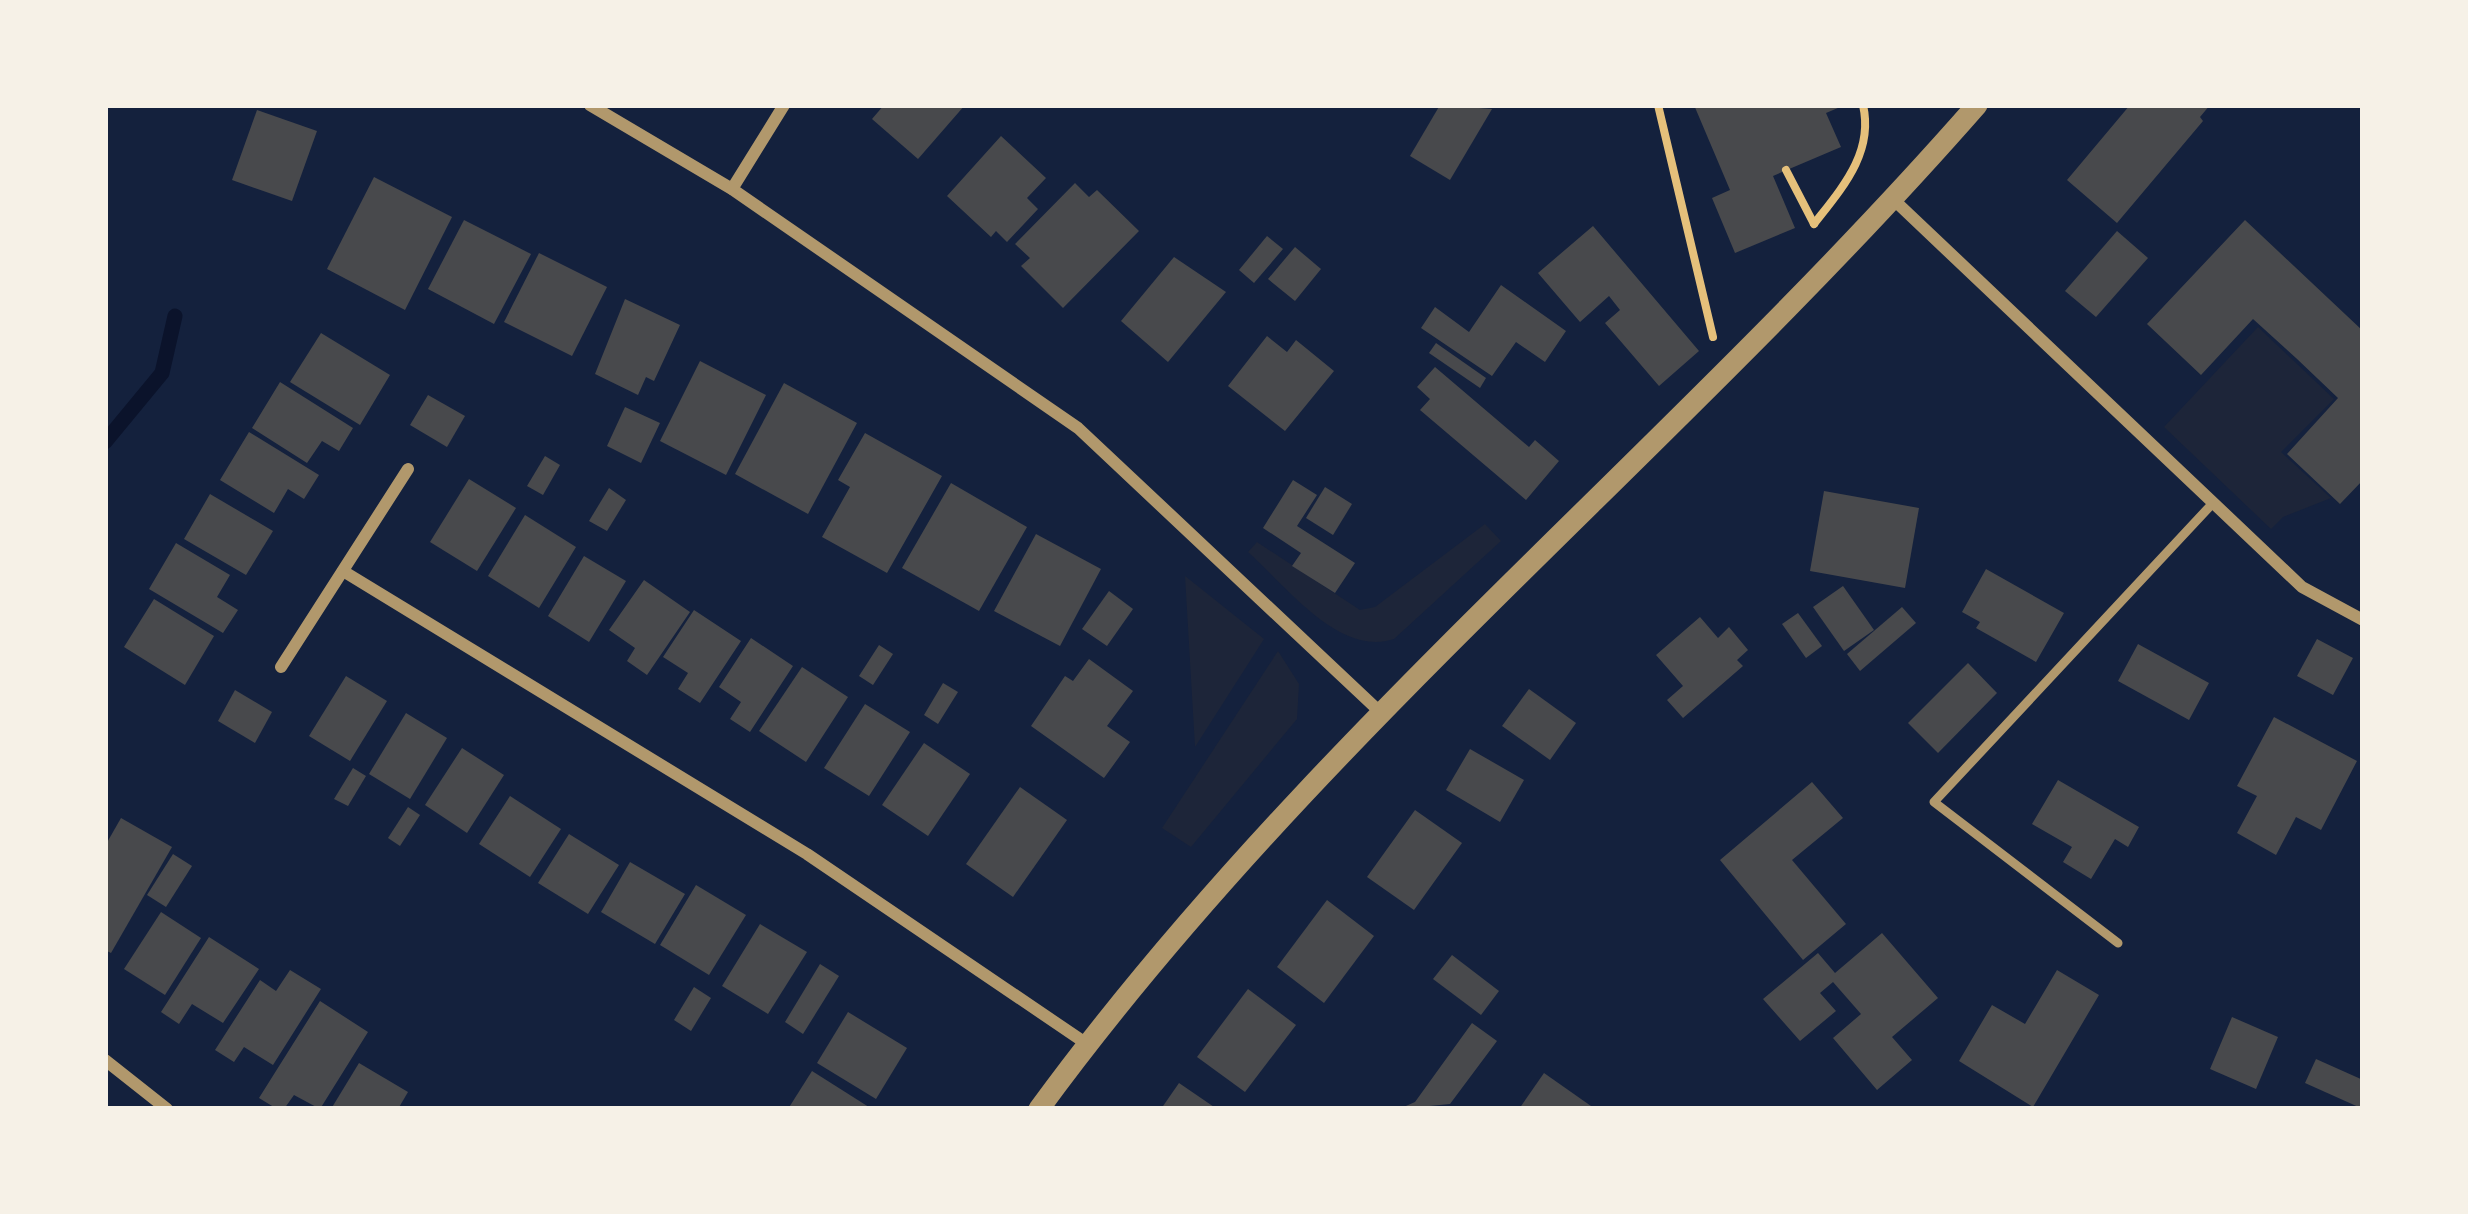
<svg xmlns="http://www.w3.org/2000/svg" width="2468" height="1214" font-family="'PT Sans Narrow',sans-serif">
<rect width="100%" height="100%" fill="#14213d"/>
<g fill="#1d2539">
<path d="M2258 327 2334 399 2281 452 2331 498 2283 517 2271 529 2164 427Z"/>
<path d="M1485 524 1501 541 1394 639C1339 657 1287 587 1248 552L1257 542 1360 610 1375 607Z"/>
<path d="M1185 576 1264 639 1195 747Z"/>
<path d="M1278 651 1299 684 1297 719 1191 847 1162 828Z"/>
</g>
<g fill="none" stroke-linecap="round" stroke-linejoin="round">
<path stroke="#0b132b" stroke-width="15" d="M105 442 162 373 175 316"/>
</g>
<g fill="#48494c">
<path d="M884 105H965L918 159 872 119Z"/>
<path d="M1440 105 1492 109 1450 180 1410 156Z"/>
<path d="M1694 105H1845L1826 113 1841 147 1773 176 1795 228 1735 253 1712 198 1730 190Z"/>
<path d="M2130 105H2210L2200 117 2203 121 2117 223 2067 180Z"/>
<path d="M257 110 317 131 292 201 232 180Z"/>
<path d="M1001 136 1046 178 1027 198 1038 209 1007 242 996 231 991 237 947 196Z"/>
<path d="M374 177 452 217 405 310 327 269Z"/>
<path d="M1075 183 1089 197 1097 190 1139 231 1063 308 1021 266 1030 258 1015 244Z"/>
<path d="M464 220 531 254 494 324 428 289Z"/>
<path d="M2245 220 2363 331V480L2340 504 2287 454 2338 398 2296 358 2253 319 2201 375 2147 324Z"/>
<path d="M1593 226 1699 351 1659 386 1605 323 1620 310 1609 296 1580 322 1538 273Z"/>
<path d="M2117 231 2148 258 2096 317 2065 291Z"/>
<path d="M1267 236 1283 249 1254 283 1239 270Z"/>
<path d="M1295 247 1321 269 1295 301 1268 279Z"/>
<path d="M539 253 607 287 572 356 504 322Z"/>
<path d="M1174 257 1226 292 1168 362 1121 321Z"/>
<path d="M1501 285 1566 331 1545 362 1516 342 1492 376 1421 328 1435 307 1469 332Z"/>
<path d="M625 299 680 325 654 381 646 377 638 395 595 374Z"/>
<path d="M321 333 390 375 360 425 290 382Z"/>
<path d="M1267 336 1287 352 1296 340 1334 371 1285 431 1228 386Z"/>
<path d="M1436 343 1486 378 1480 388 1429 353Z"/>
<path d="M700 361 766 395 726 475 660 441Z"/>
<path d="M1435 367 1529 447 1535 440 1559 461 1526 500 1420 410 1430 399 1417 387Z"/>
<path d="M280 382 353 428 339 451 322 441 307 463 252 428Z"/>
<path d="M784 383 857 423 808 514 735 474Z"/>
<path d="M428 395 465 416 447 447 410 425Z"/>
<path d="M625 407 660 423 641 463 607 446Z"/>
<path d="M249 432 319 475 304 499 288 489 274 513 220 480Z"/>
<path d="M865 433 942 476 887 573 822 537 850 487 838 480Z"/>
<path d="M545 456 560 465 543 495 527 486Z"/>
<path d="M469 479 516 508 477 571 430 542Z"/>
<path d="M1293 480 1317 495 1297 526 1355 563 1335 593 1292 566 1301 553 1263 528Z"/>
<path d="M951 483 1027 527 979 611 902 568Z"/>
<path d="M1325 487 1352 504 1333 535 1306 518Z"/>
<path d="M609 488 626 500 607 531 589 521Z"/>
<path d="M1824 491 1919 508 1905 588 1810 571Z"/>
<path d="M210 494 273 531 246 575 184 539Z"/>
<path d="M525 515 576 547 539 608 488 576Z"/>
<path d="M1036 534 1101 569 1060 646 994 611Z"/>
<path d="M176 543 230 575 217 597 238 610 223 633 149 589Z"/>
<path d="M584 556 626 581 589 642 548 616Z"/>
<path d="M1986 569 2064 613 2036 662 1976 628 1980 622 1962 612Z"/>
<path d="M644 580 690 612 647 675 627 661 635 648 609 630Z"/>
<path d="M1843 586 1874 630 1844 651 1813 607Z"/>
<path d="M1109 591 1133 609 1107 646 1082 629Z"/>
<path d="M154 599 214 636 185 685 124 647Z"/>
<path d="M1902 607 1916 623 1860 671 1847 654Z"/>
<path d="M694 610 741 641 700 703 678 689 688 673 663 657Z"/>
<path d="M1798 613 1822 646 1806 658 1782 624Z"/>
<path d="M1700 617 1718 638 1729 627 1748 650 1737 660 1743 666 1683 718 1667 700 1683 686 1656 655Z"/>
<path d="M751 638 793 666 750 732 730 719 741 702 719 687Z"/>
<path d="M2317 639 2353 658 2333 695 2297 676Z"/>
<path d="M2138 644 2209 683 2189 720 2118 681Z"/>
<path d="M879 645 893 654 873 685 859 676Z"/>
<path d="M1089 659 1133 691 1107 726 1130 742 1104 778 1031 726 1065 676 1073 681Z"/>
<path d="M1968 663 1997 693 1938 753 1908 723Z"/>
<path d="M802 667 848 697 806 762 759 731Z"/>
<path d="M346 676 387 701 350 761 309 736Z"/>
<path d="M943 683 958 692 938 724 924 715Z"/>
<path d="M1529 689 1576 723 1550 760 1502 726Z"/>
<path d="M235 690 272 712 255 743 218 721Z"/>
<path d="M865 704 910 732 869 796 824 768Z"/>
<path d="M406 713 447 738 410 799 369 774Z"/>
<path d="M2274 717 2357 761 2321 830 2296 817 2276 855 2237 833 2257 796 2237 786Z"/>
<path d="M924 743 970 774 928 836 882 805Z"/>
<path d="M462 748 504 775 467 833 425 805Z"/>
<path d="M1470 749 1524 780 1500 822 1446 790Z"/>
<path d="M353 768 366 776 348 806 334 799Z"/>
<path d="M2058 780 2139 827 2128 847 2115 839 2091 879 2063 862 2072 847 2032 824Z"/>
<path d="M1812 782 1843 818 1792 860 1846 924 1803 960 1720 860Z"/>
<path d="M1020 787 1067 820 1013 897 966 864Z"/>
<path d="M510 796 561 829 530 877 479 844Z"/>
<path d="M408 807 420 815 400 846 388 838Z"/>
<path d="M1415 810 1462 843 1414 910 1367 877Z"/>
<path d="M121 818 172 847 111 953 105 950V846Z"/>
<path d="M569 834 619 865 588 914 538 883Z"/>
<path d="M173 854 192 866 166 907 147 895Z"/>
<path d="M630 862 685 894 655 944 601 912Z"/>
<path d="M696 885 746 915 709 975 660 945Z"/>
<path d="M1327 900 1374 936 1324 1003 1277 967Z"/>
<path d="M161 912 201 938 165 995 124 969Z"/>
<path d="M760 924 807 952 768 1014 722 986Z"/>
<path d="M1882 933 1938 998 1892 1037 1912 1060 1877 1090 1833 1038 1861 1014 1833 982 1820 993 1836 1011 1800 1041 1763 999 1818 953 1835 973Z"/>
<path d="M209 937 259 969 223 1023 192 1004 179 1024 161 1012Z"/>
<path d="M1452 955 1499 991 1481 1015 1433 979Z"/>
<path d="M820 964 839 976 803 1034 785 1022Z"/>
<path d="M290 970 321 989 273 1065 244 1047 234 1062 215 1050 260 980 276 991Z"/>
<path d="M2057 970 2099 995 2033 1107 1959 1061 1992 1005 2025 1024Z"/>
<path d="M694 987 711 998 691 1031 674 1020Z"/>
<path d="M1248 989 1296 1025 1245 1092 1197 1057Z"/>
<path d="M320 1001 368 1032 320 1109 294 1095 284 1109H277L259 1098Z"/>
<path d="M848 1012 907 1048 876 1099 817 1063Z"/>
<path d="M2232 1017 2278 1037 2256 1089 2210 1069Z"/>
<path d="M1472 1023 1497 1041 1450 1104 1399 1109 1415 1102Z"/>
<path d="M2316 1059 2363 1080V1109L2305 1083Z"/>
<path d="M359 1063 408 1092 398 1109H331Z"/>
<path d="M812 1071 872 1109H788Z"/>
<path d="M1544 1073 1591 1106 1589 1109H1519Z"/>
<path d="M1179 1083 1217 1109H1161Z"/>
</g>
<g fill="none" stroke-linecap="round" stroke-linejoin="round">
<g stroke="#e5c07b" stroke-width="8">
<path d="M1658 105 1713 337"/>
<path d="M1786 170 1814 224"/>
<path d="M1814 224C1842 188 1874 153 1863 105"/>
</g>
<path stroke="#b1986c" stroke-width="9" d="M2118 943 1934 802 2213 503"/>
<g stroke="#b1986c" stroke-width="12">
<path d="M590 105 732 189 1078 428 1379 711"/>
<path d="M732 189 784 105"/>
<path d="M1894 200 2302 587 2363 620"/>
<path d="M343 571 807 854 1087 1044"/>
<path d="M281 667 408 469"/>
<path d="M105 1060 167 1109"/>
</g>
<path stroke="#b1986c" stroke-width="21" d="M1039 1109C1311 737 1675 450 1977 105"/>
</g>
<rect width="2468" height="1214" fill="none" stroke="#f6f1e7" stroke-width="216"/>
</svg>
